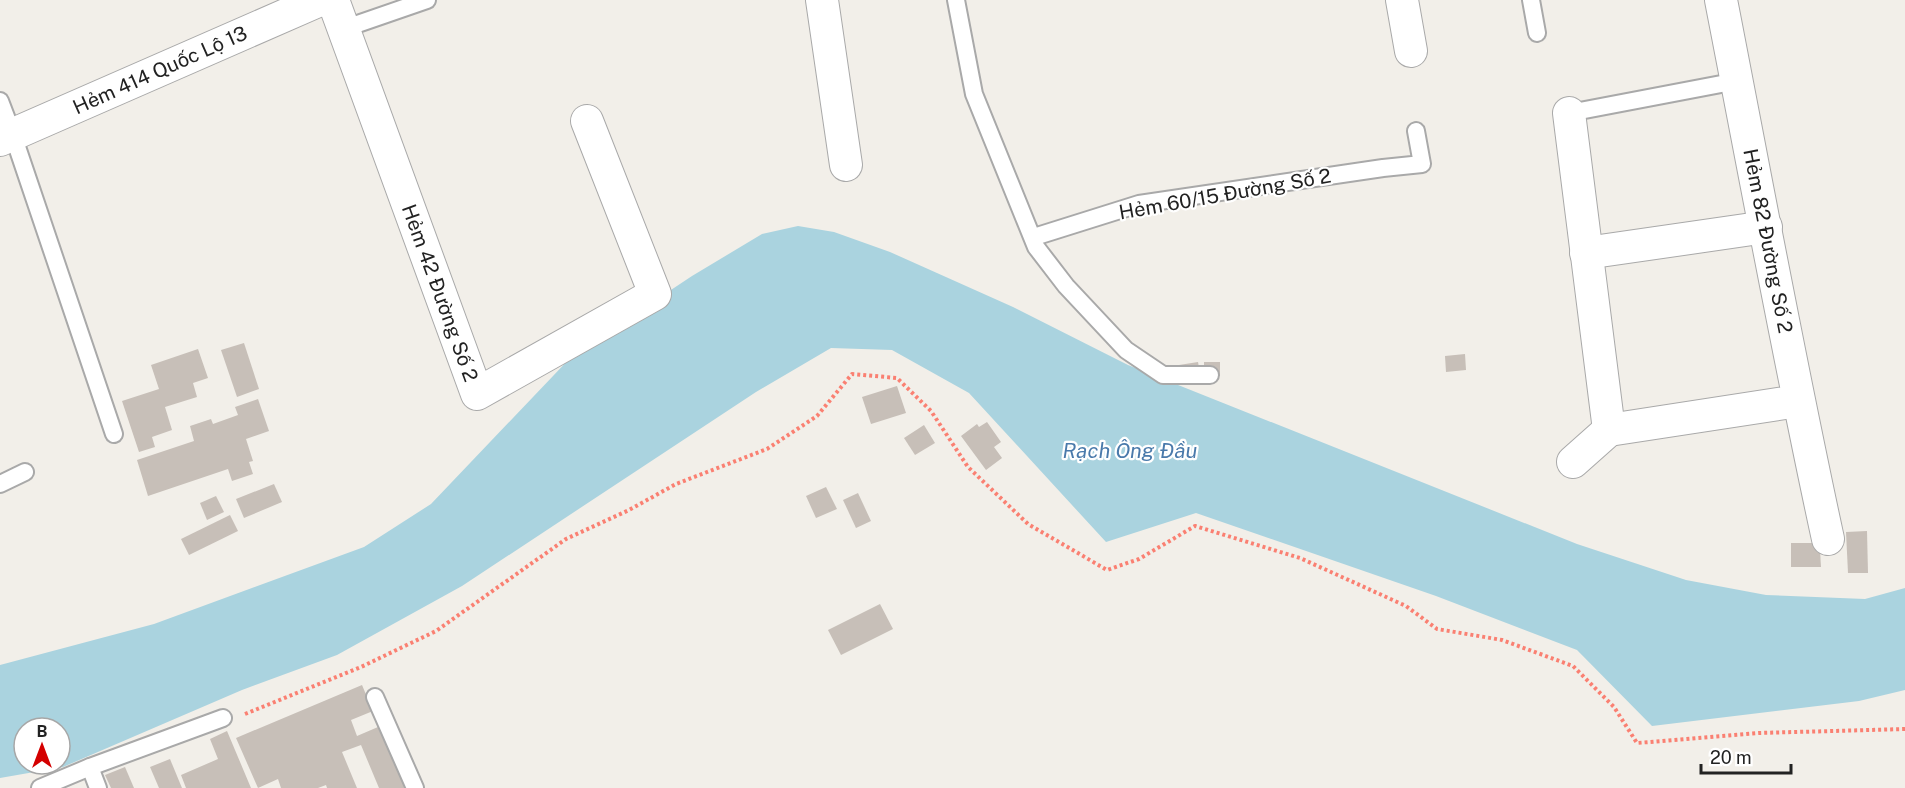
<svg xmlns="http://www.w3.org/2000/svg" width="1905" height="788" font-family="'Public Sans',sans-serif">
<rect width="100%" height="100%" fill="#f2efe9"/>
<path fill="#aad3df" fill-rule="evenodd" d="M798 226 834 232 890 252 1013 307 1128 365 1577 544 1686 580 1766 595 1865 599 1905 588V690L1859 701 1652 726 1577 650 1436 596 1196 513 1106 542 969 393 892 350 831 348 756 392 462 586 337 655 242 690 63 767 0 778V665L154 624 364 547 431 504 573 355 692 276 762 234ZM24 728H60V764H24Z"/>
<g fill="#c7bfb8">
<path d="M244 343 259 389 237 397 221 350Z"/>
<path d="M198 349 208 378 193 383 197 397 165 407 172 430 152 437 155 447 139 452 122 401 159 389 151 365Z"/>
<path d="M1465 354 1466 370 1446 372 1445 356Z"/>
<path d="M1198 362 1201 379 1182 382 1179 365Z"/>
<rect x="1204" y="362" width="16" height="14"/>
<path d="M897 386 906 413 871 424 862 397Z"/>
<path d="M258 399 269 431 246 439 253 461 249 462 253 474 232 481 228 469 148 496 137 460 194 441 190 426 211 419 213 424 238 415 235 407Z"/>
<path d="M987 422 1001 442 994 447 1002 458 986 470 961 436 977 424 979 427Z"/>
<path d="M924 425 935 443 915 455 904 438Z"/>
<path d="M274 484 282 502 244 518 236 499Z"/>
<path d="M826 487 837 509 816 518 806 496Z"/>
<path d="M858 493 871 521 856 528 843 500Z"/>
<path d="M216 496 224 512 207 520 200 503Z"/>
<path d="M230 515 238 531 189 555 181 539Z"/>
<path d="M1867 531 1868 573H1848L1846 532Z"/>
<path d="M1791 543H1815L1820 550 1821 567H1791Z"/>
<path d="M880 604 893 629 841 655 828 630Z"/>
<path d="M362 685 373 711 351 720 357 736 385 724 412 788H379L361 745 342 752 357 788H327L326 785 318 788H281L278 779 258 788 236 738Z"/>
<path d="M227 731 251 788H186L181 775 218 759 210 739Z"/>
<path d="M170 759 182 788H159L150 767Z"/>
<path d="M125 767 134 788H111L105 775Z"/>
</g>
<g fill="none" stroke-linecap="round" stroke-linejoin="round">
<g stroke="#a9a9a9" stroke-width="20">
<g id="service">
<path d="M956 0 974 94 1036 247 1066 286 1126 350 1163 375H1210"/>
<path d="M1531 0 1537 33"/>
<path d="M343 29 427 0"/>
<path d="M0 101 13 135 114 434"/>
<path d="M1569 113 1737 81"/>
<path d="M1034 237 1139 204 1383 168 1422 164 1416 131"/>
<path d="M0 484 25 472"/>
<path d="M375 697 415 788"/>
<path d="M90 767 98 788"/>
<path d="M40 788 90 767 223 718"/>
</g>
</g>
<g stroke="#a9a9a9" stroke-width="34">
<g id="minor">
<path d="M333 0 477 394 655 294 587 121"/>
<path d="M822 0 846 165"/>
<path d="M1402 0 1411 51"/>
<path d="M1721 0C1756 180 1789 360 1828 539"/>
<path d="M1569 113 1609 430 1573 462"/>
<path d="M0 140 320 0"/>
<path d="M1586 253 1766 227"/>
<path d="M1609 430 1798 401"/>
</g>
</g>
<path stroke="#fa8072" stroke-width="4" stroke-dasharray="3 3" stroke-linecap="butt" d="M245 714 361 667 436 631 566 539 629 510 676 484 767 449 817 416 852 374 897 378 931 411 968 467 1028 524 1107 570 1139 559 1195 526 1300 558 1406 606 1437 629 1502 640 1573 666 1614 707 1637 743 1759 733 1905 729"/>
<use href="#service" stroke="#fff" stroke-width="16"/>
<use href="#minor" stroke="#fff" stroke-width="32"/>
</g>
<g text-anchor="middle" stroke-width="4.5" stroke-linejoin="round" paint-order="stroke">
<g font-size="20" fill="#222" stroke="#fff">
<text transform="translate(160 70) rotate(-24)" y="7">Hẻm 414 Quốc Lộ 13</text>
<text transform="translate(1225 194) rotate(-10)" y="7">Hẻm 60/15 Đường Số 2</text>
<text transform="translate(1768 241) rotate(79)" y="7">Hẻm 82 Đường Số 2</text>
<text transform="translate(440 293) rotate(70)" y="7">Hẻm 42 Đường Số 2</text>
</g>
<g font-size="21" font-style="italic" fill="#4a7aab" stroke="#fff">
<text x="1130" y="458">Rạch Ông Đầu</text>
</g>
</g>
<g transform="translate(42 746)"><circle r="28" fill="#ffffff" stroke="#a7a7a7" stroke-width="1.5"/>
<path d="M0-4.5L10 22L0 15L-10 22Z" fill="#d40000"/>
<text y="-9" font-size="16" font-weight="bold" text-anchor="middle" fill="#222222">B</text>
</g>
<path d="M1701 764v9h90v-9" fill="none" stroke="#222222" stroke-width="3"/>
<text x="1710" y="764" font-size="18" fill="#222222" stroke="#ffffff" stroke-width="4.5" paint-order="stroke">20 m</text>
</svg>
